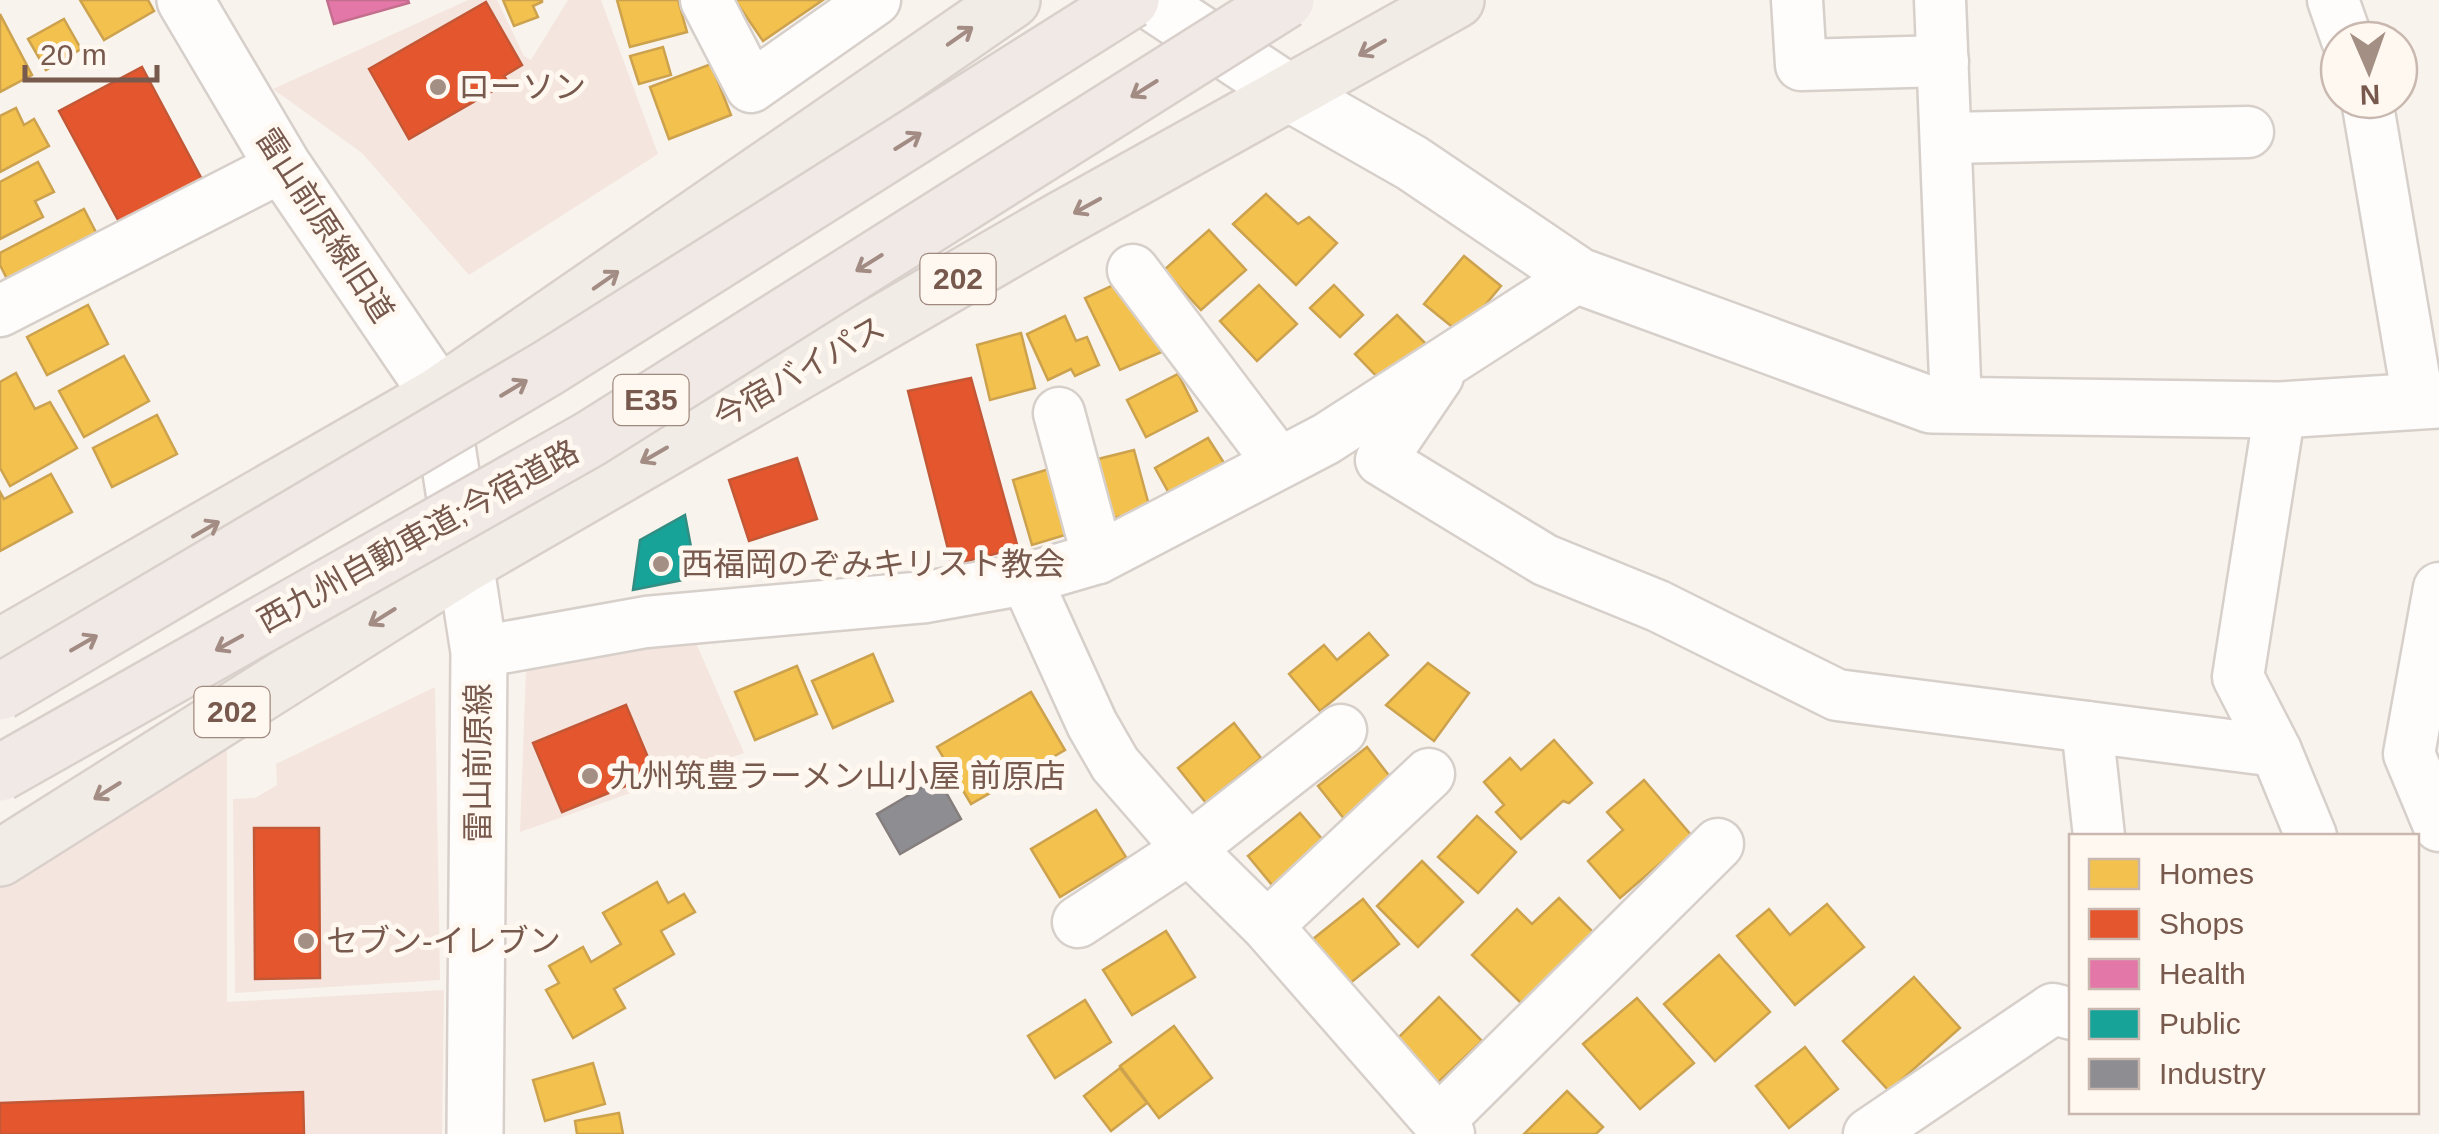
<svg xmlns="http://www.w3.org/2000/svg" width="2439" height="1134" font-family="Helvetica,'Noto Sans JP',sans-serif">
<rect width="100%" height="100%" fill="#f8f3ed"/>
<g fill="#f5e5df">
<path d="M468 0H497L524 56 531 60 568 0H601L658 154 469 275 362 153 273 89Z"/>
<path d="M692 634 744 753 520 832 526 670Z"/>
<path d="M435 687 440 980 235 993 233 799 255 798 277 785 276 764Z"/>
<path d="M227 749V1002L444 990 442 1134H0V889Z"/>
</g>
<g fill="#f2c14e" stroke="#cda24e" stroke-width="2.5">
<path d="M80 0H148L154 11 104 40Z"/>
<path d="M503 0H542V2L533 6 538 17 514 26Z"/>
<path d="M617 0H678L687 32 630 47Z"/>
<path d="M735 0H823L763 41Z"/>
<path d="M0 14 32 75 0 92Z"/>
<path d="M64 19 81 49 46 70 28 39Z"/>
<path d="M663 47 671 75 639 84 630 56Z"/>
<path d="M711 64 731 115 669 139 650 87Z"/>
<path d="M16 108 24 125 34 119 49 146 0 172V116Z"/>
<path d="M38 162 54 192 35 201 43 217 0 239V182Z"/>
<path d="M1266 194 1298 224 1309 217 1337 243 1296 285 1233 224Z"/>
<path d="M84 209 102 244 12 289 0 265V253Z"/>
<path d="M1209 230 1246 270 1201 310 1164 270Z"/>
<path d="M1464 256 1501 286 1461 334 1424 304Z"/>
<path d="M1122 281 1162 352 1120 370 1085 298Z"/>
<path d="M1259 285 1297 324 1257 361 1220 321Z"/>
<path d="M1334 285 1363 315 1340 337 1310 308Z"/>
<path d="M88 305 108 344 47 375 27 337Z"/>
<path d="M1397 315 1428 346 1386 386 1355 354Z"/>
<path d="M1065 316 1076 341 1087 337 1099 365 1075 376 1071 369 1048 380 1027 334Z"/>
<path d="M1021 333 1035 388 990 400 977 345Z"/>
<path d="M124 356 149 401 84 437 59 391Z"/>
<path d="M16 373 35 409 50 402 77 448 10 486 0 468V382Z"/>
<path d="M1178 374 1197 411 1146 437 1127 400Z"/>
<path d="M157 415 177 454 112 487 93 448Z"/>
<path d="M1208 438 1226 466 1170 495 1155 468Z"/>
<path d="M1134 450 1150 509 1106 520 1090 461Z"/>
<path d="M1052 468 1072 533 1032 545 1013 480Z"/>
<path d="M51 474 72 512 0 551V492L4 499Z"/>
<path d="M1369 633 1388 655 1320 711 1289 674 1324 645 1337 660Z"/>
<path d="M873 654 893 701 833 728 812 681Z"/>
<path d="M1428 663 1469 693 1434 741 1386 705Z"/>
<path d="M797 666 817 714 755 740 735 692Z"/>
<path d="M1031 692 1065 750 971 804 937 747Z"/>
<path d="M1234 723 1261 758 1206 803 1178 768Z"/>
<path d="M1554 740 1592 783 1569 803 1563 801 1521 839 1496 812 1504 805 1484 782 1510 758 1521 770Z"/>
<path d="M1367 747 1394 782 1345 820 1318 786Z"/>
<path d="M1644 780 1692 836 1620 898 1588 861 1623 830 1607 812Z"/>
<path d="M1096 810 1126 857 1060 897 1031 849Z"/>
<path d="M1300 813 1334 853 1282 897 1248 856Z"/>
<path d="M1477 816 1516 852 1478 893 1438 857Z"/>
<path d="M1422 861 1463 902 1418 947 1377 906Z"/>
<path d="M657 882 668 903 684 894 695 912 661 931 674 954 614 989 625 1008 573 1038 546 990 559 983 549 966 583 947 591 962 621 944 603 913Z"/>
<path d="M1559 898 1593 932 1522 1004 1472 955 1517 909 1532 924Z"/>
<path d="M1363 899 1399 944 1349 984 1313 939Z"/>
<path d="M1827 904 1864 947 1795 1005 1737 936 1769 909 1790 935Z"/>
<path d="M1166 931 1195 977 1132 1015 1103 970Z"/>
<path d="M1719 955 1770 1012 1715 1061 1664 1004Z"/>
<path d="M1914 977 1960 1028 1889 1091 1843 1041Z"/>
<path d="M1439 997 1482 1041 1434 1086 1392 1044Z"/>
<path d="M1637 998 1694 1063 1640 1109 1583 1044Z"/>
<path d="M1085 1000 1111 1042 1055 1078 1028 1036Z"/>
<path d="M1174 1026 1212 1078 1159 1118 1120 1066Z"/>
<path d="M1805 1047 1838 1089 1789 1128 1756 1086Z"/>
<path d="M593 1063 605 1104 545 1121 533 1080Z"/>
<path d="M1120 1068 1147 1103 1111 1131 1084 1096Z"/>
<path d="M1567 1091 1603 1127 1596 1134H1524Z"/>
<path d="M619 1113 623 1134H577L575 1121Z"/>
</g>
<g fill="#e4572e" stroke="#c35837" stroke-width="2.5">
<path d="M486 2 522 65 504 76 508 82 409 139 369 69Z"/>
<path d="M142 67 205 185 123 229 59 111Z"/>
<path d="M971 378 1018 548 952 565 908 391Z"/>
<path d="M797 458 817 519 749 541 729 480Z"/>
<path d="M626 705 655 774 562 812 533 743Z"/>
<path d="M254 828H319L320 978 255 979Z"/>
<path d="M303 1092 304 1134H0V1103Z"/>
</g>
<path fill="#e377a8" stroke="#c36e8d" stroke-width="2.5" d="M327 0H408L409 3 334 24Z"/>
<path fill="#17a398" stroke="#348d82" stroke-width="2.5" d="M685 515 691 547 683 549 688 579 633 590 640 540Z"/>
<path fill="#8d8d92" stroke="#867d7d" stroke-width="2.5" d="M938 778 961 819 900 854 877 814Z"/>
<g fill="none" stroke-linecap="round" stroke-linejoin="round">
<g stroke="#d7cfca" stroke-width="55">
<g id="minor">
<path d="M706 0 751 87 875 0"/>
<path d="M1797 0 1801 65 1943 61"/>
<path d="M1940 0 1956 405"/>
<path d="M2333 0 2347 40"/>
<path d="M2367 100 2418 400"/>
<path d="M1946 138 2248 132"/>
<path d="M1133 270 1279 463"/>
<path d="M0 311 283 166"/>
<path d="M1438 376 1381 460 1545 560 1658 606 1837 695 2276 751"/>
<path d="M2280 410 2238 677 2276 751 2311 836"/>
<path d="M1059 413 1098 558"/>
<path d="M1026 579 1092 724 1115 764 1189 849 1267 926 1449 1134"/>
<path d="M2439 588 2409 754 2439 826"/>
<path d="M479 652 646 622 926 597 1026 579 1098 558 1326 439 1579 276"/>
<path d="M2087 727 2099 836"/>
<path d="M1078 922 1189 849 1341 730"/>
<path d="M1267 926 1429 774"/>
<path d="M1438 1122 1718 844"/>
<path d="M1869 1134 2053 1009 2072 1014"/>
</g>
</g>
<g stroke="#d7cfca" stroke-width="60">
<g id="tertiary">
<path d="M185 0 283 166 439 395"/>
<path d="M1149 0 1291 94 1412 163 1579 276 1931 405 2280 410 2439 400"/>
</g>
</g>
<g stroke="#d8cfca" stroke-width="60">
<path id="secondary" d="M439 395 479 652 475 1134"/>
</g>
<g stroke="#d9d0cb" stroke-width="60">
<g id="trunk">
<path d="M0 647 439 395 1012 0"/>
<path d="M0 858 464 565 1057 222 1456 0"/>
</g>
</g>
<use href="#minor" stroke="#fefdfc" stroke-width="50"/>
<use href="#tertiary" stroke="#fefdfc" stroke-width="55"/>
<use href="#secondary" stroke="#fefdfc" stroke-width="55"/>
<use href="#trunk" stroke="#f2ece6" stroke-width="55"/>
<g stroke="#d9d0cb" stroke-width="60" stroke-linecap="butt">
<g id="motorway-bridge">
<path d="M0 692 548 368 1131 0"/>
<path d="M0 773 590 439 1286 0"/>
</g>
</g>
<use href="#motorway-bridge" stroke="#f1e9e6" stroke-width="55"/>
</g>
<defs><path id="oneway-shaft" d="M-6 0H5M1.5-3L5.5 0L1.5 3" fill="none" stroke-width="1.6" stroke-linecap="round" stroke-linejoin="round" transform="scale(2.5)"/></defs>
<g stroke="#a28c83">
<use href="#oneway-shaft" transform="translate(960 36) rotate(-35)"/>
<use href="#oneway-shaft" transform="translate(1372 48) rotate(150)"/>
<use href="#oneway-shaft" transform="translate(1087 206) rotate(151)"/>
<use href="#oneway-shaft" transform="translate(606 280) rotate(-35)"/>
<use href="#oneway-shaft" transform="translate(654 455) rotate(150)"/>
<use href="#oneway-shaft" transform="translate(206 529) rotate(-30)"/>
<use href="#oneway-shaft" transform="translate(382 617) rotate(148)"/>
<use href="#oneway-shaft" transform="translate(107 791) rotate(148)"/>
</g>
<g stroke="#a28b83">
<use href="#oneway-shaft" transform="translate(1144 89) rotate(148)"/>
<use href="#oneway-shaft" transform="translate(908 141) rotate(-32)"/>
<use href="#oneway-shaft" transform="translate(869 263) rotate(148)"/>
<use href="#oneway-shaft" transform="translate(514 388) rotate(-31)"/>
<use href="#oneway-shaft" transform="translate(84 643) rotate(-30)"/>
<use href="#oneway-shaft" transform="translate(229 643) rotate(151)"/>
</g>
<g fill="#a48f85" stroke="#fff8f0" stroke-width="4">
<circle cx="438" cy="87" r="10"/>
<circle cx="661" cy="564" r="10"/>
<circle cx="590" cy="776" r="10"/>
<circle cx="306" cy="941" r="10"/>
</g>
<g text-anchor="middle" stroke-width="10" stroke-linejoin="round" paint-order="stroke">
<g fill="#fff8f0" stroke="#a0897e" stroke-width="2.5">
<rect x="920.5" y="254" width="75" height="50" rx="8"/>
<rect x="613.5" y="375" width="75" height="50" rx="8"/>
<rect x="194.5" y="687" width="75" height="50" rx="8"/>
</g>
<g font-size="30" font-weight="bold" fill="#77594d">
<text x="958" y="289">202</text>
<text x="651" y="410">E35</text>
<text x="232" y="722">202</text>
</g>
<g font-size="32" fill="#77594d" stroke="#fff8f0" text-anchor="start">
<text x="458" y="98">ローソン</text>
<text x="681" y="575">西福岡のぞみキリスト教会</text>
<text x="610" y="787">九州筑豊ラーメン山小屋 前原店</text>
<text x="326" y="952">セブン-イレブン</text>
</g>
<g font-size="32" fill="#77594d" stroke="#fff8f0">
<text transform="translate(325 225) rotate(57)" y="11">雷山前原線旧道</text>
<text transform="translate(799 372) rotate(-30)" y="11">今宿バイパス</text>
<text transform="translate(418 536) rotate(-29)" y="11">西九州自動車道;今宿道路</text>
<text transform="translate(478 763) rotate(-90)" y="11">雷山前原線</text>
</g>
</g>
<rect x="2069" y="834" width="350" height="280" fill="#fff8f0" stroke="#c9b8af" stroke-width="2.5"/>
<rect x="2089" y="859" width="50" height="30" fill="#f2c14e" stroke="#c9b8af" stroke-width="2.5"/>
<text x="2159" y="884" font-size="30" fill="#77594d">Homes</text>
<rect x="2089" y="909" width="50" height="30" fill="#e4572e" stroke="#c9b8af" stroke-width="2.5"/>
<text x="2159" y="934" font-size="30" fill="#77594d">Shops</text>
<rect x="2089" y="959" width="50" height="30" fill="#e377a8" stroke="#c9b8af" stroke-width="2.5"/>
<text x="2159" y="984" font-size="30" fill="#77594d">Health</text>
<rect x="2089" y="1009" width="50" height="30" fill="#17a398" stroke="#c9b8af" stroke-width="2.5"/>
<text x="2159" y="1034" font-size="30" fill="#77594d">Public</text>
<rect x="2089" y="1059" width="50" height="30" fill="#8d8d92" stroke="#c9b8af" stroke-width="2.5"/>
<text x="2159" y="1084" font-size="30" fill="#77594d">Industry</text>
<g transform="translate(2369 70) rotate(178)"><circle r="48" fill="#fff8f0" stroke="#c9b8af" stroke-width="2.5"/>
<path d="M0-8L18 38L0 25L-18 38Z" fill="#a48f85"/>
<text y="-15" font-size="28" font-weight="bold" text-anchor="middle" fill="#77594d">N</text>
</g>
<path d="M25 65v15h132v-15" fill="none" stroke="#77594d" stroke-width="5"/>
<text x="40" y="65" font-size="30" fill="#77594d" stroke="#fff8f0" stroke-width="8" paint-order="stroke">20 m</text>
</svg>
